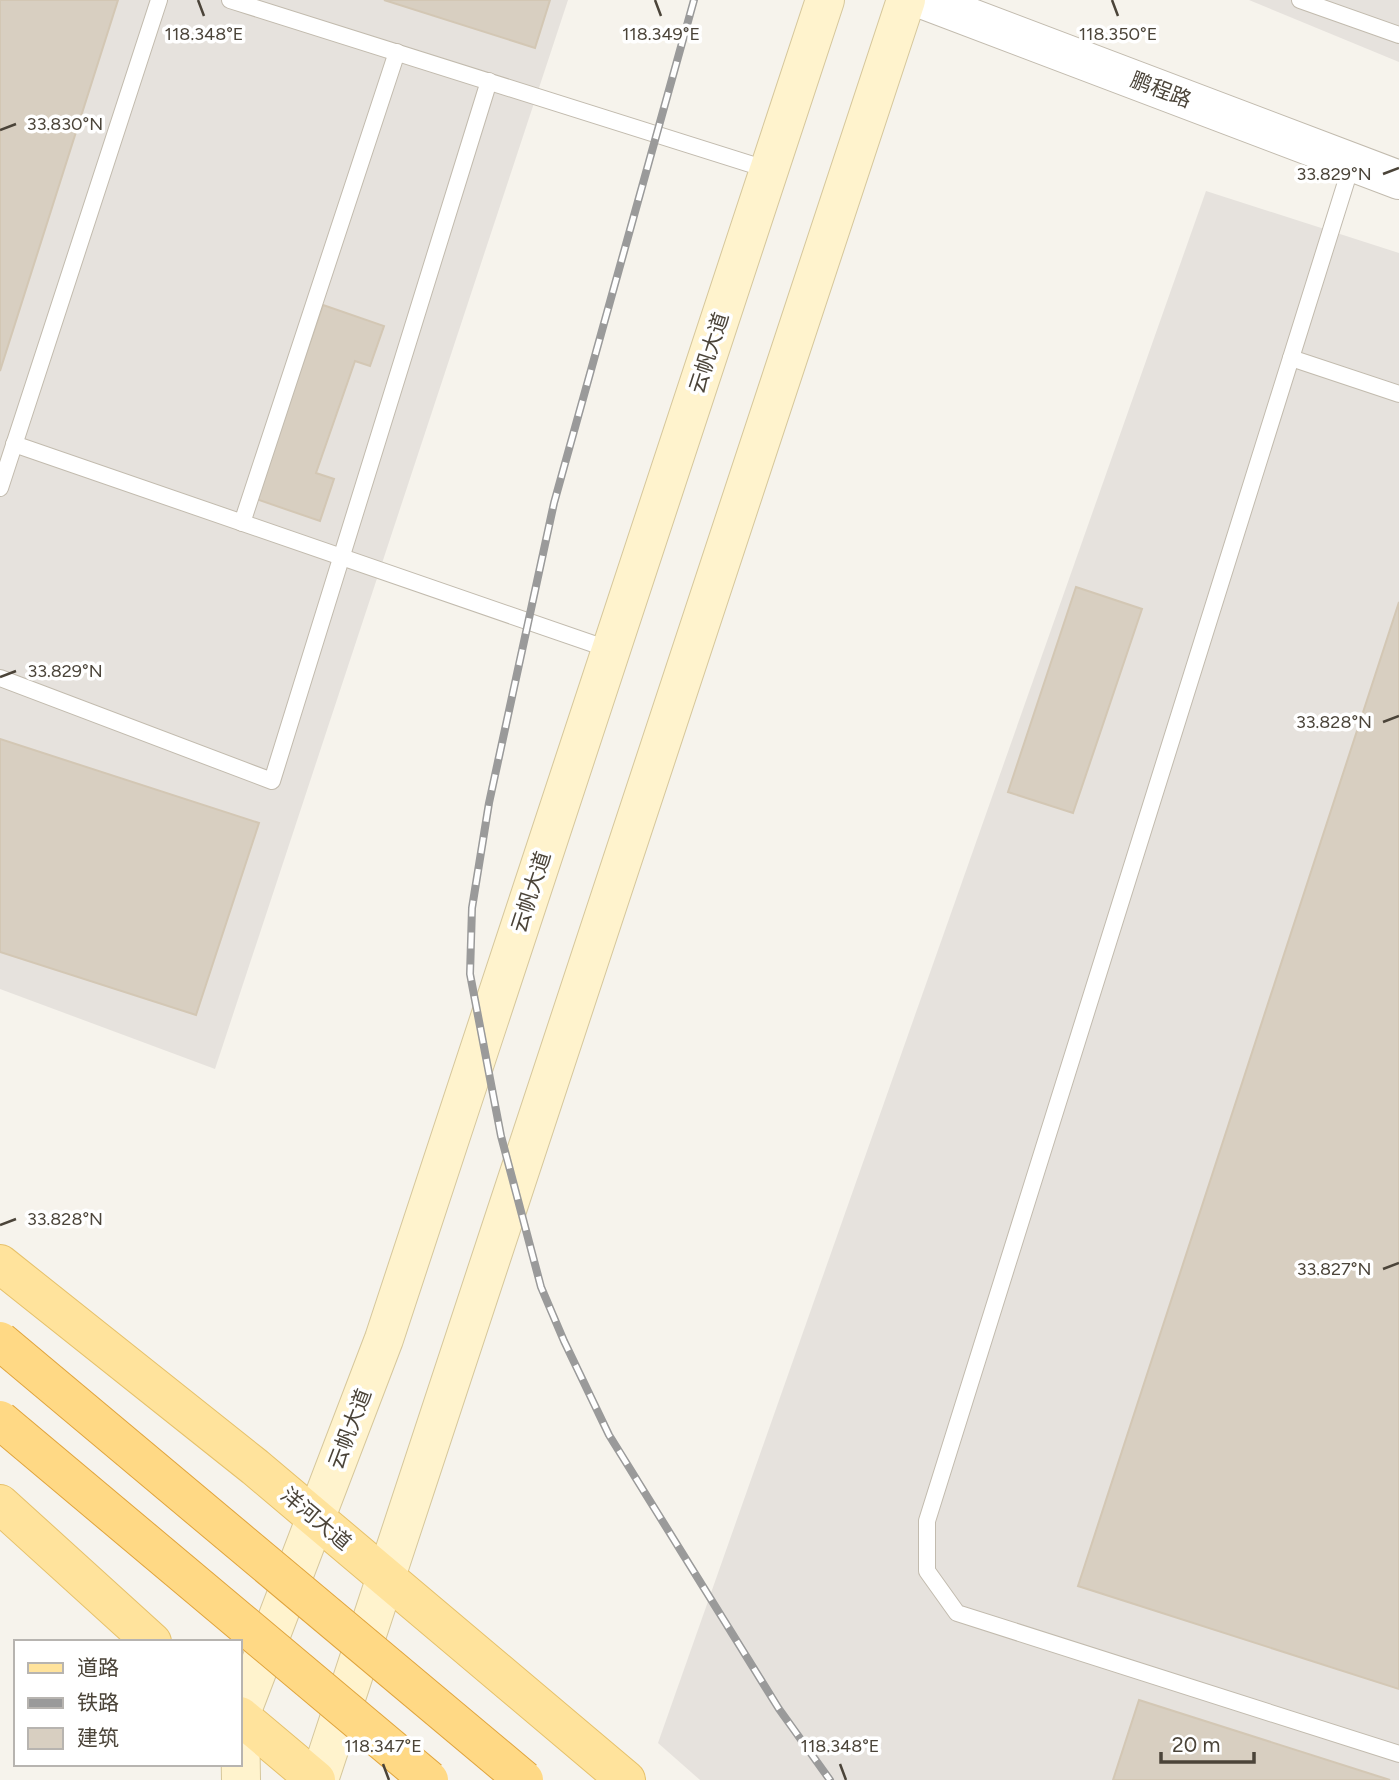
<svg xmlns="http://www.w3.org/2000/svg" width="1399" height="1780" font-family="Figtree,'Noto Sans SC',sans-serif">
<rect width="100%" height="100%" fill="#f6f3ec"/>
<g fill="#e6e2dd">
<path d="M0 0H568L215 1069 0 989Z"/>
<path d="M1249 0H1399V62Z"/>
<path d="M1206 191 1399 253V1780H700L658 1743Z"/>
</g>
<g fill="#d8cfc1" stroke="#d3c7b4" stroke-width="2">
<path d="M0 0H118L0 371Z"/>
<path d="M384 0H550L535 48Z"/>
<path d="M323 305 384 326 370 366 355 361 316 473 334 479 320 521 256 499Z"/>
<path d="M1076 587 1142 609 1073 813 1008 792Z"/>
<path d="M1399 602V1689L1078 1586Z"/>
<path d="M0 739 259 823 196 1015 0 952Z"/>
<path d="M1139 1700 1390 1780H1113Z"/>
</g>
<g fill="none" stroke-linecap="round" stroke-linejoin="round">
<g stroke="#c2bbae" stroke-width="18">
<g id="service">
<path d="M230 0 769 170"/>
<path d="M1300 0 1399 35"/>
<path d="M1352 163 927 1521V1571L957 1613 1399 1754"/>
<path d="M1291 358 1399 394"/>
<path d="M14 444 611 650"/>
<path d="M0 488 159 0"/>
<path d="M242 523 397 52"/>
<path d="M0 678 272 781 489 81"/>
</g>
</g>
<g stroke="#c2bbae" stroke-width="40">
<path id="tertiary" d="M924 0 1399 180"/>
</g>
<g stroke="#d6c79b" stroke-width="40">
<g id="secondary">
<path d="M241 1780 240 1716 384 1339 825 0"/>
<path d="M319 1780 906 0"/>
</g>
</g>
<g stroke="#e6c16a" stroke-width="40">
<g id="primary">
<path d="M0 1264 255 1467 626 1780"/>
<path d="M0 1504 152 1642"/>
<path d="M240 1716 316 1780"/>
</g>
</g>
<use href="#service" stroke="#fff" stroke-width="16"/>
<use href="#tertiary" stroke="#fff" stroke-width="38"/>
<use href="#secondary" stroke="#fff3cd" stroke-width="38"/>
<use href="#primary" stroke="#ffe39c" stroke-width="38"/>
<g stroke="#9a9a9a" stroke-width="8">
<path id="rail" d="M694 0 554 503 489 803 472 908 470 974 501 1136 541 1287 564 1341 609 1435 779 1709 830 1780"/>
</g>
<use href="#rail" stroke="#fff" stroke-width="5" stroke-dasharray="16" stroke-linecap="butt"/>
<g stroke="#e0a43c" stroke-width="40" stroke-linecap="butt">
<g id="trunk-bridge">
<path d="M0 1341 524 1780"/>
<path d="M0 1420 429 1780"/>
</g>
</g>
<use href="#trunk-bridge" stroke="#ffd985" stroke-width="38"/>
</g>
<path fill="none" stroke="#4b4439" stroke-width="2.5" d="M198 0 204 16M655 0 661 16M1112 0 1118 16M0 130 16 124M1383 174 1399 168M0 677 16 671M1383 722 1399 716M0 1225 16 1219M1383 1269 1399 1263M383 1764 389 1780M840 1764 846 1780"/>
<g text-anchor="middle" stroke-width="7" stroke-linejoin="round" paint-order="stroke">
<g font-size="21" fill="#4b4439" stroke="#fff">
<text transform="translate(1161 90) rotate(21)" y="7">鹏程路</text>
<text transform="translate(709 353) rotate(-72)" y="7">云帆大道</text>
<text transform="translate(531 892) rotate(-72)" y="7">云帆大道</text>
<text transform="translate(350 1429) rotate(-69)" y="7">云帆大道</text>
<text transform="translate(316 1519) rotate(40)" y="7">洋河大道</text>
</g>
</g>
<g font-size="18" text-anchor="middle" fill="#4b4439" stroke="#fff" stroke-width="7" stroke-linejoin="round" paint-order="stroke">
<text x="204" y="40">118.348°E</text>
<text x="661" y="40">118.349°E</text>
<text x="1118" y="40">118.350°E</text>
<text x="65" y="130">33.830°N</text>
<text x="1334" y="180">33.829°N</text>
<text x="65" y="677">33.829°N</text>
<text x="1334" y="728">33.828°N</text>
<text x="65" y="1225">33.828°N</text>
<text x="1334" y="1275">33.827°N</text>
<text x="383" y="1752">118.347°E</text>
<text x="840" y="1752">118.348°E</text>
</g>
<rect x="14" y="1640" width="228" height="126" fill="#ffffff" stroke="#b7b4b0" stroke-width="2"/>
<rect x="28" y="1663" width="35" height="10" fill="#ffe39c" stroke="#b7b4b0" stroke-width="2"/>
<text x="77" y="1675" font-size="21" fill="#4b4439">道路</text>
<rect x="28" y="1698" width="35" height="10" fill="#9a9a9a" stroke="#b7b4b0" stroke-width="2"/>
<text x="77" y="1710" font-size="21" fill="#4b4439">铁路</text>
<rect x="28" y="1728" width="35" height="21" fill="#d8cfc1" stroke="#b7b4b0" stroke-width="2"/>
<text x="77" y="1745" font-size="21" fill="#4b4439">建筑</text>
<path d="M1161 1752v10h93v-10" fill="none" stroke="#4b4439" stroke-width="3.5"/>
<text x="1172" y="1752" font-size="21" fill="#4b4439" stroke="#ffffff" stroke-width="5" paint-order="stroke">20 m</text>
</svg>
